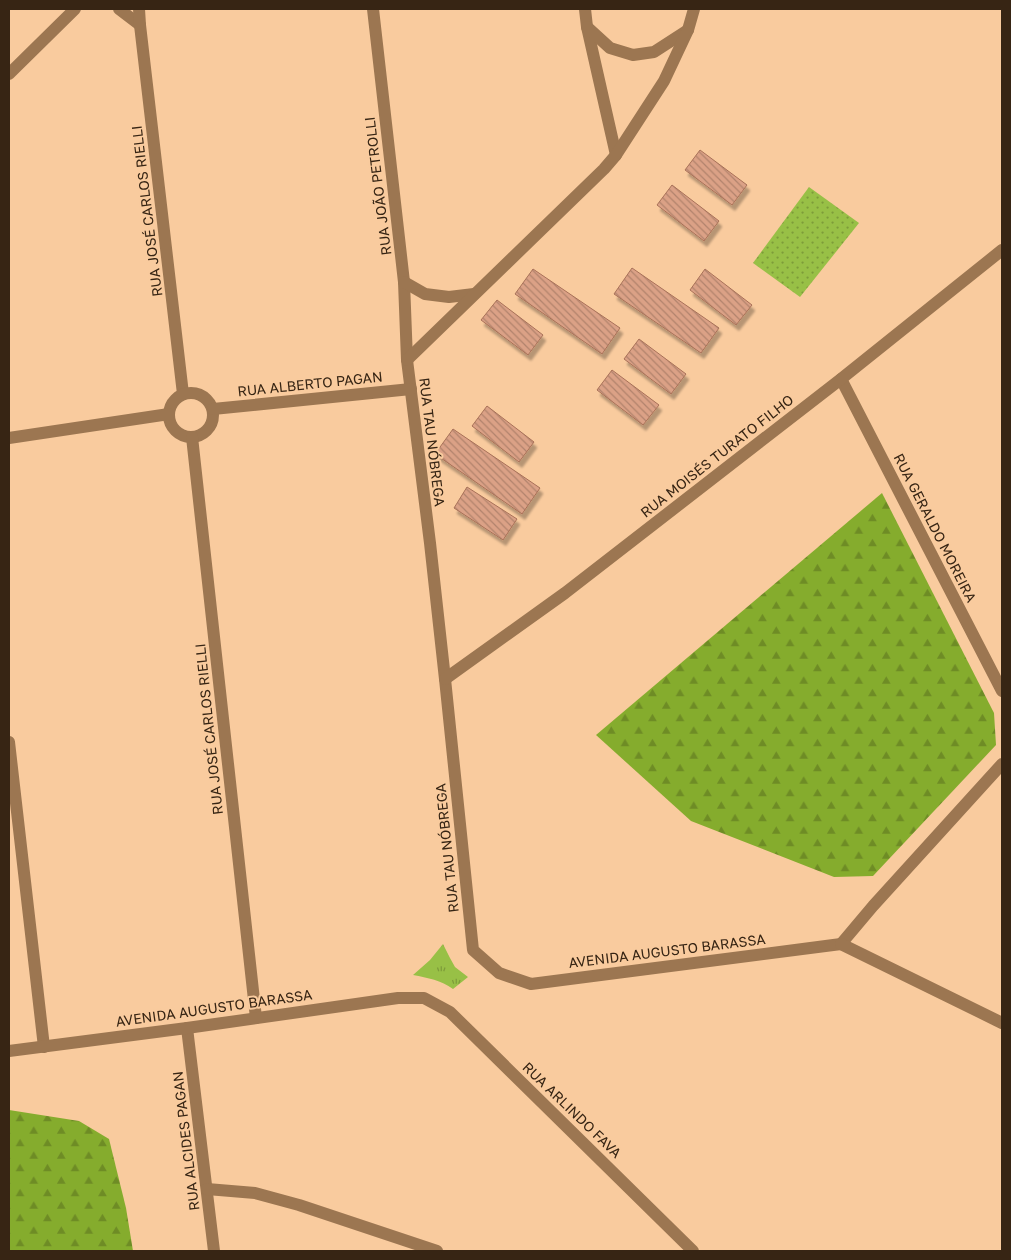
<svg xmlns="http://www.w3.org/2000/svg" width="1011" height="1260" font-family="'Golos Text',sans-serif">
<defs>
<pattern id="grass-tufts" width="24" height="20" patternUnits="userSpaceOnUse" patternTransform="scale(1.25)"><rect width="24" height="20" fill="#98c046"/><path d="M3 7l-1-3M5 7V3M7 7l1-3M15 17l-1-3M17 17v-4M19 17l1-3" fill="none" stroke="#7d9c39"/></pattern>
<pattern id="forest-firs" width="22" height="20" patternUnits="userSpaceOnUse" patternTransform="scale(1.25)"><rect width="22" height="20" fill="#85ac2d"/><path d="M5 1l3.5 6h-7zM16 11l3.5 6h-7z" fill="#6e8c25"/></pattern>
<pattern id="park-dots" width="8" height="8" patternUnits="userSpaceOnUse" patternTransform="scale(1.25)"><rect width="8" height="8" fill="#98c046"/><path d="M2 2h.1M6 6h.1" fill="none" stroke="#7d9c39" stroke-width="1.8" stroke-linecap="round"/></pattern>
<pattern id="building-back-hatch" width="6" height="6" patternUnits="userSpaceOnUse" patternTransform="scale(1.25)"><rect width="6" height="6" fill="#dba186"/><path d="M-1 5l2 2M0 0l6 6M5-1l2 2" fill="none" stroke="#b2836c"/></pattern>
<filter id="shadow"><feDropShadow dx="3" dy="5.5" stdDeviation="1" flood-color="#0004"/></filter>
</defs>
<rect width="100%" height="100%" fill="#f9cb9e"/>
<path fill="url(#grass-tufts)" d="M443 944 450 958 455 967 468 977 453 989C441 980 428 978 413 975L430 960Z"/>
<g fill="url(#forest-firs)">
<path d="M882 493 994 713 996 745 873 876 834 877 691 821 596 735Z"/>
<path d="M9 1110 79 1121 109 1139 126 1208 133 1251H9Z"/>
</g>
<path fill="url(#park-dots)" d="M809 187 859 223 800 297 753 263Z"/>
<g fill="url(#building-back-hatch)" stroke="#a87158" filter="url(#shadow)">
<path d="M700 150 747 185 732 205 685 170Z"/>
<path d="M672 185 719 221 704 241 657 205Z"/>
<path d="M632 268 719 328 701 353 614 294Z"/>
<path d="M533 269 620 328 602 354 515 294Z"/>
<path d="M705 269 752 305 736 325 690 290Z"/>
<path d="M497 300 543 335 528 355 481 320Z"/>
<path d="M639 339 686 374 671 394 624 359Z"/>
<path d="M612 370 659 405 643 425 597 390Z"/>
<path d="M487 406 534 442 519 462 472 426Z"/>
<path d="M453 429 540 488 522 514 435 454Z"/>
<path d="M467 487 517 519 503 540 454 508Z"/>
</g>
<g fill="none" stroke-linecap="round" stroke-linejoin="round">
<g stroke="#9c7651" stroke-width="12">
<path d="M119 9 140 25"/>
<path d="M139 9 140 25 183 394"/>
<path d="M373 9 404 282 407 360 430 543 445 679 473 950 499 973 531 984 841 944"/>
<path d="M585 9 587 27 616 155"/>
<path d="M587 27 610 48 633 55 654 52 688 30"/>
<path d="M9 74 75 9"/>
<path d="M404 282 425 294 449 297 474 294"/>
<path d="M407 360 604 169 616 155 664 81 688 30 694 9"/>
<path d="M841 379 1002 691"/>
<circle cx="191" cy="415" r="22"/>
<path d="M213 409 411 389"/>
<path d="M192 437 256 1018"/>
<path d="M9 438 169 414"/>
<path d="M445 679 565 593 841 379 1002 250"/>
<path d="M9 742 44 1047"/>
<path d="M841 944 873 906 1002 764"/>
<path d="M841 944 1002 1023"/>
<path d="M187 1028 214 1251"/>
<path d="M9 1051 187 1028 398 998H424L450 1012 693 1251"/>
<path d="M207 1189 255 1193 299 1205 437 1251"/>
</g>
</g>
<g text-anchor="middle" stroke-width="4" stroke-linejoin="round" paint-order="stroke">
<g font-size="14" fill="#372514" stroke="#f9cb9e">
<text transform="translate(378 186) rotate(-97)" y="5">RUA JOÃO PETROLLI</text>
<text transform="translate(147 211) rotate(-97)" y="5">RUA JOSÉ CARLOS RIELLI</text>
<text transform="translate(310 384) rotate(-6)" y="5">RUA ALBERTO PAGAN</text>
<text transform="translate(432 442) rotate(83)" y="5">RUA TAU NÓBREGA</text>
<text transform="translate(717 456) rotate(-38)" y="5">RUA MOISÉS TURATO FILHO</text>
<text transform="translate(935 528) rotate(63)" y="5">RUA GERALDO MOREIRA</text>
<text transform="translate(209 729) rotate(-96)" y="5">RUA JOSÉ CARLOS RIELLI</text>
<text transform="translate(447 848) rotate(-96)" y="5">RUA TAU NÓBREGA</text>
<text transform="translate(667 951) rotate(-7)" y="5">AVENIDA AUGUSTO BARASSA</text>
<text transform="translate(214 1008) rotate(-8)" y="5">AVENIDA AUGUSTO BARASSA</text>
<text transform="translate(572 1110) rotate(44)" y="5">RUA ARLINDO FAVA</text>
<text transform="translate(186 1141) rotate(-97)" y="5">RUA ALCIDES PAGAN</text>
</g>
</g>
<rect width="1011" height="1260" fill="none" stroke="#372514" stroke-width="20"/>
</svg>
